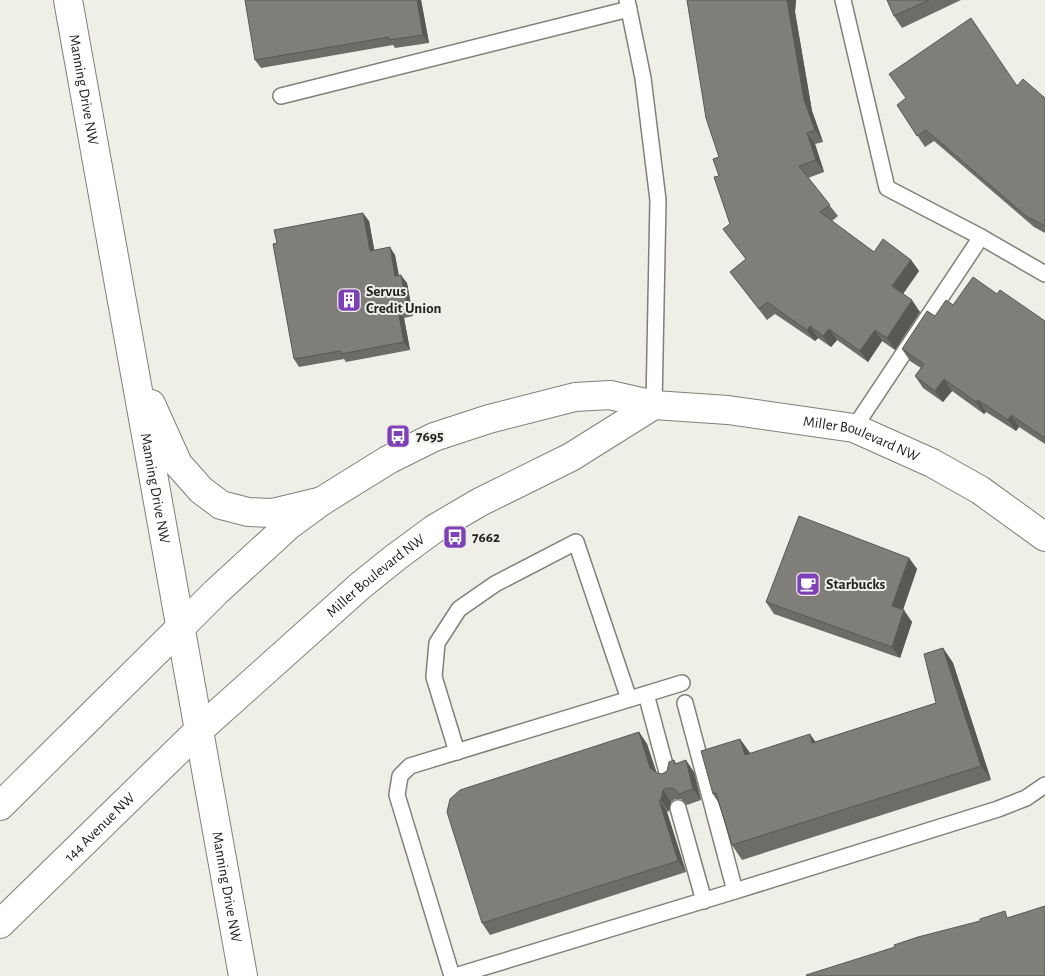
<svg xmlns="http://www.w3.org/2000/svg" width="1045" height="976" font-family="'Alegreya Sans',sans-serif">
<rect width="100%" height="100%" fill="#efeee7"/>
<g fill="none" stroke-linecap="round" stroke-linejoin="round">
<g stroke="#817f7a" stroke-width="18">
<g id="service">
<path d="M627 0 643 78 658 200 654 405"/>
<path d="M843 0 887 188 981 237 1045 274"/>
<path d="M281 96 629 9"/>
<path d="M854 428 981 237"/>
<path d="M646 694 668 776"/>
<path d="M457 752 434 677 437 643 459 609 495 584 576 542 629 699"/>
<path d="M678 808 704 901"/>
<path d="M735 891 998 809 1026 798 1045 785"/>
<path d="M452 976 397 795 400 776 410 766 682 683"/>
<path d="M455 976 735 891 685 703"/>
</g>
</g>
<g stroke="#817f7a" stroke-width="30">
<g id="tertiary">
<path id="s1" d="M180 628 216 592 288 526 322 501 388 460 434 437 489 419 575 397 610 395 654 405 728 410 854 428 932 463 980 490 1045 537"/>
<path id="s2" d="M198 731 360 586 396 557 434 529 480 502 571 457 654 405"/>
</g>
</g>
<g stroke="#817f7a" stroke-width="30">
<g id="secondary">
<path d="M0 806 180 628"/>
<path id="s3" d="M0 924 198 731"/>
</g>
</g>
<g stroke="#817f7a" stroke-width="30">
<g id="primary">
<path id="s4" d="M68 0 243 976"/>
<path d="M151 404 178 464 201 490 221 505 248 512 272 513 322 501"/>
</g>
</g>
<use href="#service" stroke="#fff" stroke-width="15"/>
<use href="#tertiary" stroke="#fff" stroke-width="28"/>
<use href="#secondary" stroke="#fff" stroke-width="28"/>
<use href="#primary" stroke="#fff" stroke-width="28"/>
</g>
<g fill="#6e6c68">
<path d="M421 0 429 43 395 48 393 45 261 68 255 60Z"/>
<path d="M687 0H796L795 12 812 111 823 142 815 144 824 172 808 178 838 216 832 221 874 252 911 260 919 271 903 294 920 312 895 350 882 341 868 362 837 340 831 347 818 338 815 341 775 314 767 320 730 272 746 259 723 229 730 224 719 176V157Z"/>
<path d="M887 0H961L902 28 894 16Z"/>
<path d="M1017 86 1045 98V233L1034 227 934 141 925 147 897 105Z"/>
<path d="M369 221 374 250 395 255 399 275 407 283 413 316 404 318 410 350 346 362 344 359 299 367 294 359Z"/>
<path d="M997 294 1045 321V444L1019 427 1016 431 986 412 984 414 952 391 943 402 923 388 915 376 921 368 910 361 902 349 935 316 953 305Z"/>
<path d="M909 558 917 569 903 610 912 622 900 658 774 614 766 602Z"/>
<path d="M943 648 953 663 991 780 742 860 732 845 718 802 713 794 740 739 750 753 815 742 936 703Z"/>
<path d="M639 732 647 744 657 773 662 774 667 771 674 760 676 763 694 772 701 800 687 805 681 799H675L671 802 669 811 667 812 686 872 490 935 482 923Z"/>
</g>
<g fill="#5a5855">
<path d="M417 0H421L429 43 423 35Z"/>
<path d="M787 0H796L795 12 812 111 823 142 815 130 804 100Z"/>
<path d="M807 133 815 144 824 172 816 160Z"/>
<path d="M363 213 369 221 376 259 370 251Z"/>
<path d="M390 247 395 255 400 284 395 276Z"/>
<path d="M911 260 919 271 900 298 892 286Z"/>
<path d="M401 275 407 283 413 316 408 308Z"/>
<path d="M912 300 920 312 895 350 887 338Z"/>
<path d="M398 310 404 318 410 350 404 342Z"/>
<path d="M810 326 818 338 815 341 807 330Z"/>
<path d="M829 329 837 340 831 347 823 336Z"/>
<path d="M875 330 882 341 868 362 860 351Z"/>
<path d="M944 379 952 391 943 402 935 391Z"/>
<path d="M978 400 986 412 984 414 976 402Z"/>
<path d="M1011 415 1019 427 1016 431 1008 420Z"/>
<path d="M909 558 917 569 900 618 892 606Z"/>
<path d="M904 610 912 622 900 658 892 647Z"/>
<path d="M943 648 953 663 991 780 981 766Z"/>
<path d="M639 732 647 744 658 779 650 768Z"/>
<path d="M810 734 820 748 812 743Z"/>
<path d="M740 739 750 753 745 755Z"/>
<path d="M686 760 694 772 701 800 693 789Z"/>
<path d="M663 790 671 802 669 811 661 800Z"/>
<path d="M659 800 667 812 686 872 678 861Z"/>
</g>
<g fill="#807e79" stroke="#5a5855">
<path d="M245 0H417L423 35 389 40V37L255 60Z"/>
<path d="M687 0H787L804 100 815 130 807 133 816 160 799 166 830 205 820 212 874 252 883 239 911 260 892 286 912 300 887 338 875 330 860 351 829 329 823 336 810 326 807 330 767 302 759 309 730 272 746 259 723 229 730 224 714 177 719 176 713 159 719 157 706 118Z"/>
<path d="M887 0H929L894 16Z"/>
<path d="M971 18 1017 86 1023 79 1045 98V226L1026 216 926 130 917 136 897 105 906 98 889 74Z"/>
<path d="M363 213 370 251 390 247 395 276 401 275 408 308 398 310 404 342 341 354 340 351 294 359 273 244 277 243 274 230Z"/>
<path d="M973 277 997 294 1000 290 1045 321V438L1011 415 1008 420 978 400 976 402 944 379 935 391 915 376 924 364 902 349 927 311 935 316 946 300 953 305Z"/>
<path d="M799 516 909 558 892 606 904 610 892 647 766 602Z"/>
<path d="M943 648 981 766 732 845 716 793 713 794 701 751 740 739 745 755 810 734 812 743 936 703 924 654Z"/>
<path d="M639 732 650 768 657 773 662 774 667 771 669 762 674 760 675 764 686 760 693 789 679 794 673 788H667L663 790 661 800H659L678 861 482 923 447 812 450 799 460 790Z"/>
<path d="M1045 906V976H807L806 975 895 947 894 945 918 937 980 921V919L1005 911 1007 918Z"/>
</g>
<defs>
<g id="building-square" transform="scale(1.25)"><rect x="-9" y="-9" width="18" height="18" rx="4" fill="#7e40b5" stroke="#efeee7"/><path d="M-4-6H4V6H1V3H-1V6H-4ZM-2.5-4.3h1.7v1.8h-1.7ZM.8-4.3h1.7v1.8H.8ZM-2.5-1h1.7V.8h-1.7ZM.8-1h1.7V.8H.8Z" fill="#fff"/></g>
<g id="bus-square" transform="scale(1.25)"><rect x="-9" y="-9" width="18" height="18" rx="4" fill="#7e40b5" stroke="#efeee7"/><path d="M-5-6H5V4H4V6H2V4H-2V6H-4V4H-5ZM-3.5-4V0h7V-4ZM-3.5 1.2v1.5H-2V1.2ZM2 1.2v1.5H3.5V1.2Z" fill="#fff"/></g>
<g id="cafe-square" transform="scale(1.25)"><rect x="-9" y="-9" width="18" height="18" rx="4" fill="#7e40b5" stroke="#efeee7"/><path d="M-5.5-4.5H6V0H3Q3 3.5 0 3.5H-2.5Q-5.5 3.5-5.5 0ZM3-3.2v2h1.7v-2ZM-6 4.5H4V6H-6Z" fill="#fff"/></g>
</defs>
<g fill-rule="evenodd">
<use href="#building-square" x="349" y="300"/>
<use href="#bus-square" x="398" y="436"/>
<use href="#bus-square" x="455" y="537"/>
<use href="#cafe-square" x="808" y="584"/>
</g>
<g text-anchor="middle" stroke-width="4" stroke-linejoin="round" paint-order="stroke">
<g font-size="15" fill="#222220" stroke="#efeee7">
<text dy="5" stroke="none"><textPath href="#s4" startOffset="91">Manning Drive NW</textPath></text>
<text dy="5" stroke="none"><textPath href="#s1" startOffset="758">Miller Boulevard NW</textPath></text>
<text dy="5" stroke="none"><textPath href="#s4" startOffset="496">Manning Drive NW</textPath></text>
<text dy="5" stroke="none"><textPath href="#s2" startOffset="236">Miller Boulevard NW</textPath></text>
<text dy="5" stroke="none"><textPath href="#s3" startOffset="139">144 Avenue NW</textPath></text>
<text dy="5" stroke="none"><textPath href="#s4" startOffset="901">Manning Drive NW</textPath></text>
</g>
<g font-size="15" font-weight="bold" fill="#222220" stroke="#efeee7" text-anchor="start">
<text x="366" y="296">Servus<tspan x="366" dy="17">Credit Union</tspan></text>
<text x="416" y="441">7695</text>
<text x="472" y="542">7662</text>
<text x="826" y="589">Starbucks</text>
</g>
</g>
</svg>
